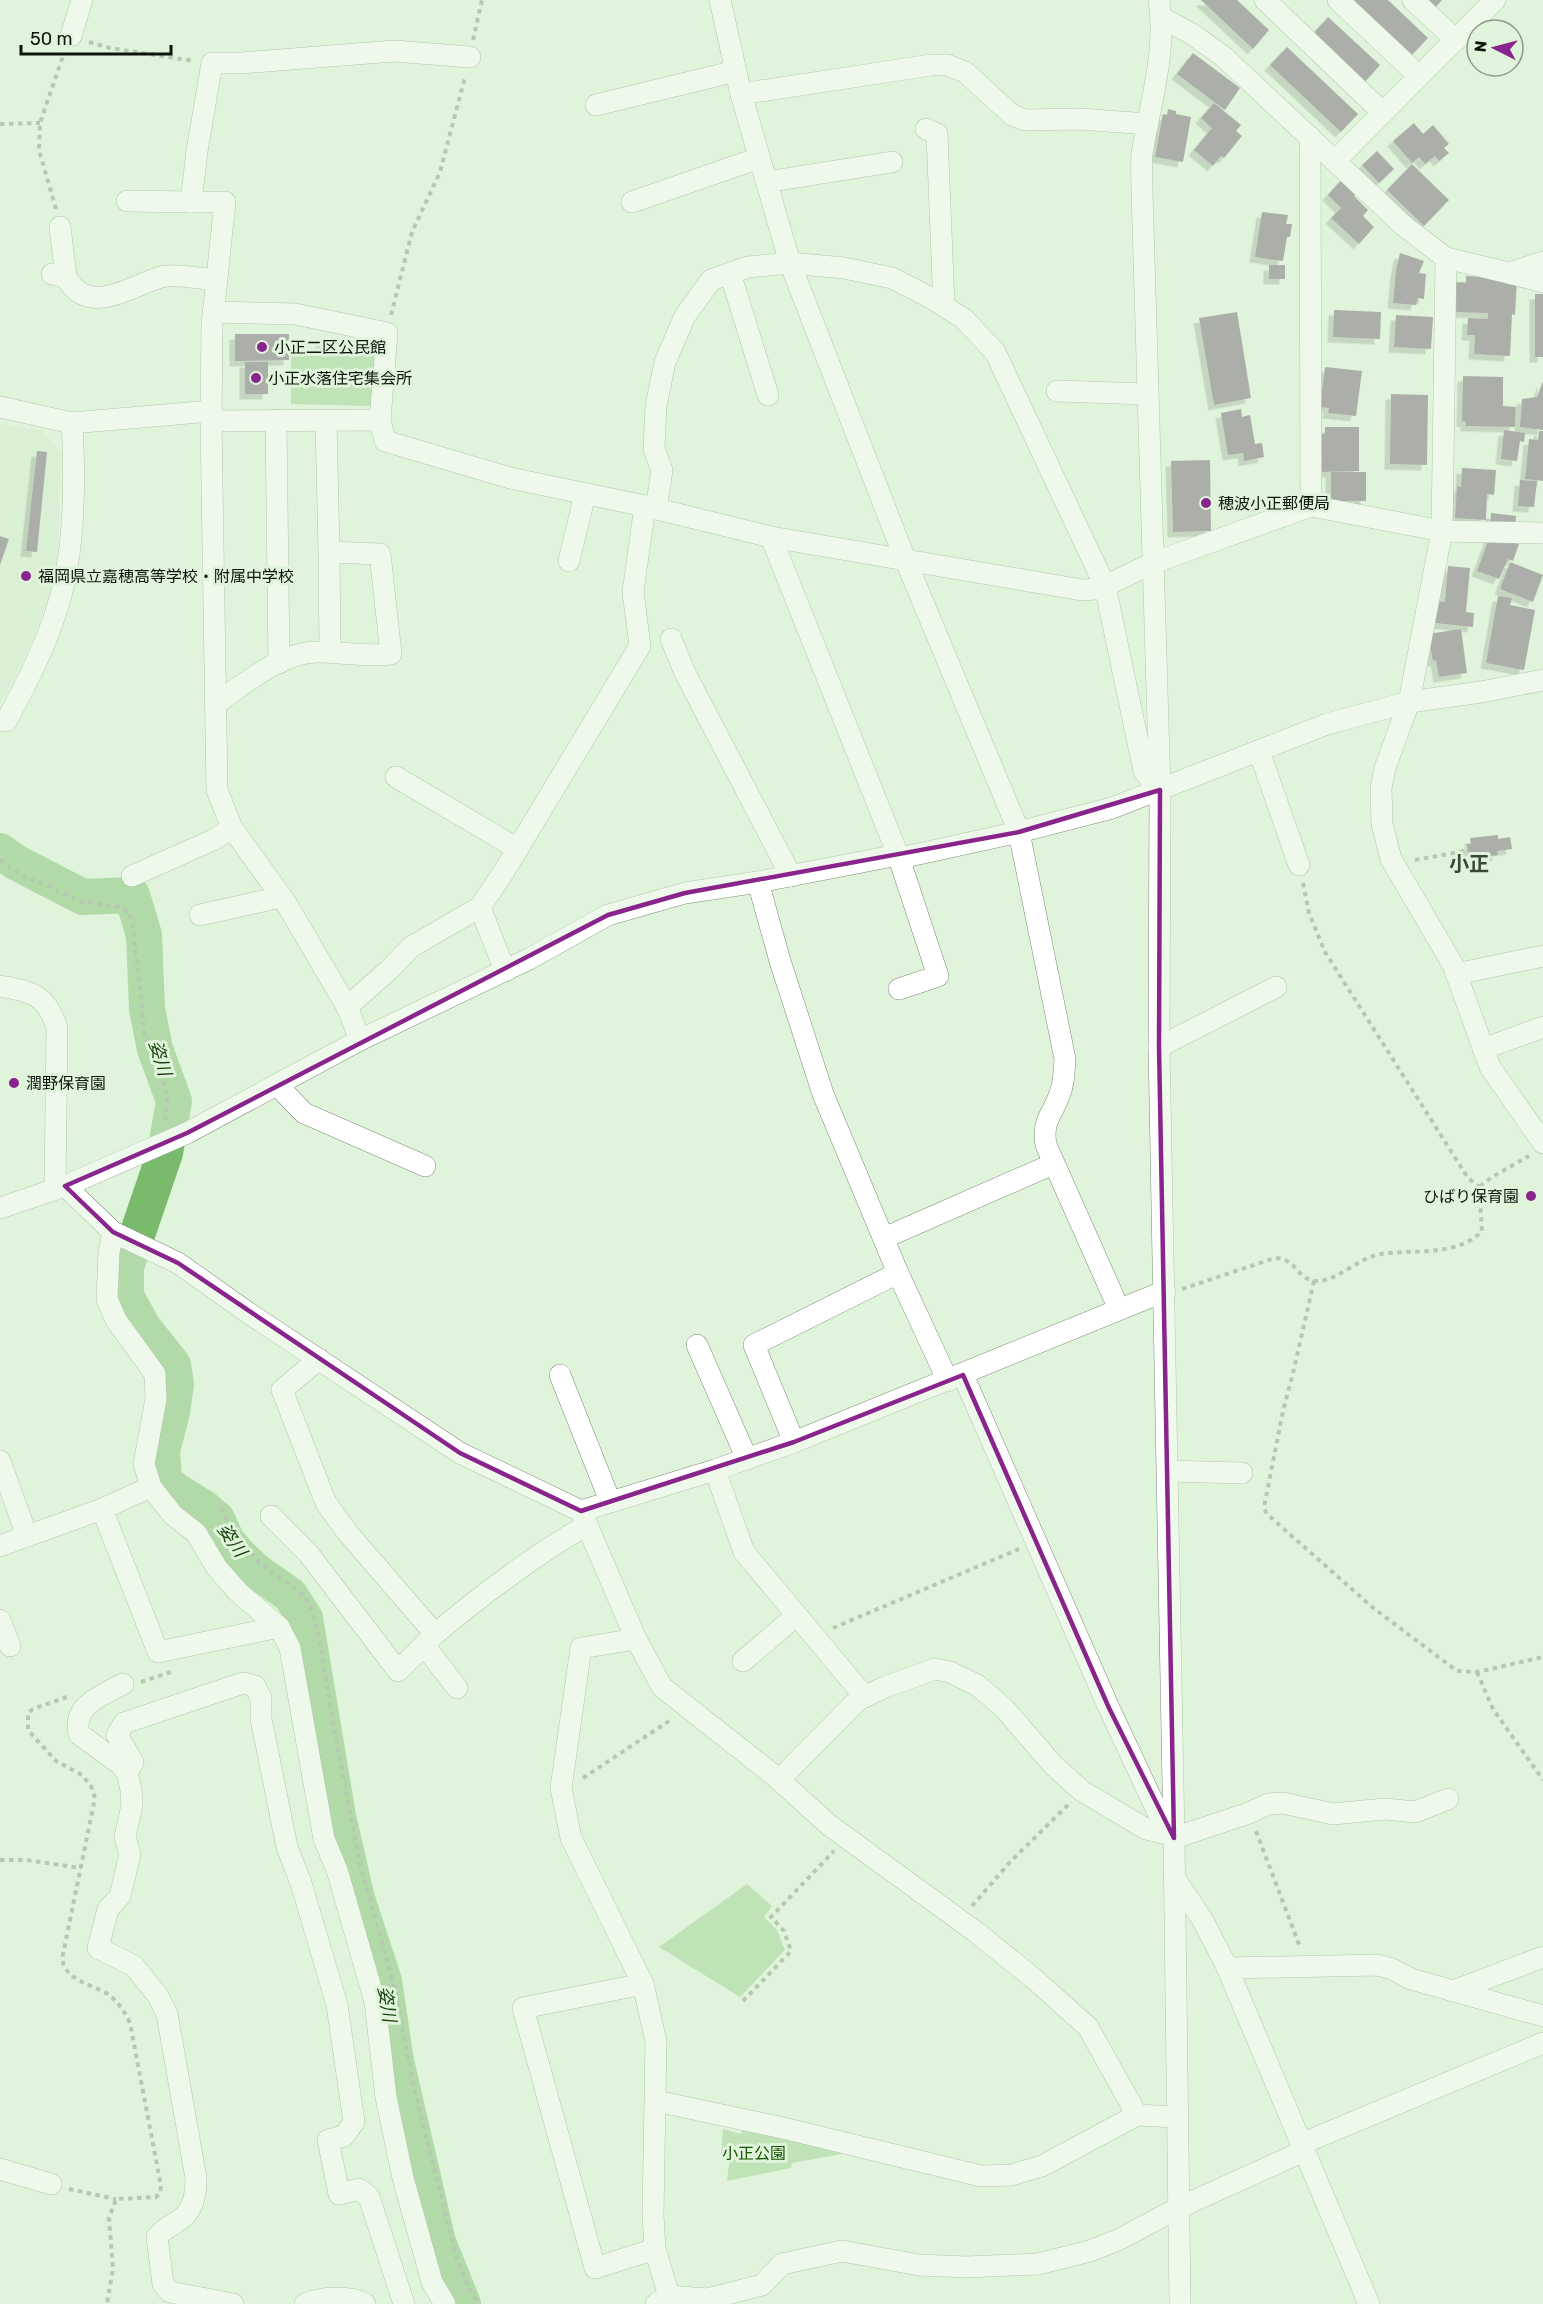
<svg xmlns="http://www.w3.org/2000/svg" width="1543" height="2304" font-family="Rubik,'Noto Sans JP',sans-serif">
<defs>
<filter id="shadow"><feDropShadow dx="-5.5" dy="5.5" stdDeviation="0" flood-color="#0004"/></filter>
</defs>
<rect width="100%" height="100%" fill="#e0f4db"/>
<path fill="#d1ebcc" d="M0 424 42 431 61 452 57 556 49 597 29 649 0 705Z"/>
<g fill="#97cc8b">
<path d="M319 339 373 343 376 347 371 406 291 404V354L312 355Z"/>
<path d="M747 1884 772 1906 764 1917 777 1930 785 1950 740 1997 659 1947Z"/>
<path d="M743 2127 842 2149V2154L792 2163 791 2168 727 2181 730 2156 721 2154 723 2129 741 2134Z"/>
</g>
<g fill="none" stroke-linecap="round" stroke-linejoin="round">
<path stroke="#7aba6c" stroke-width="36" d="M0 851 17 863 83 897 132 895 144 935 147 1009 155 1049 174 1101 165 1153 126 1267V1296L143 1327 173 1365 176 1384 172 1412 162 1451 164 1480 176 1491 204 1508 217 1519 227 1541 240 1556 256 1571 290 1595 305 1618 338 1816 357 1899 384 1981 396 2061 438 2242 463 2304"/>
</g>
<g fill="#6e5a6e" filter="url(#shadow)">
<path d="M1201 0H1237L1269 30 1253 49Z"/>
<path d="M1351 0H1388L1428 38 1411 56Z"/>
<path d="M1426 0H1442L1435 8Z"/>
<path d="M1328 17 1380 65 1364 83 1312 35Z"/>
<path d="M1287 47 1358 114 1341 132 1270 65Z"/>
<path d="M1193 53 1240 88 1225 110 1177 74Z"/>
<path d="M1214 103 1241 125 1236 131 1242 136 1224 158 1221 156 1213 166 1194 150 1212 128 1201 118Z"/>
<path d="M1168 109 1176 111V114L1191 117 1183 162 1155 157 1163 114 1167 115Z"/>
<path d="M1414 123 1423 134 1433 125 1449 144 1444 148 1449 153 1439 161 1435 156 1425 164 1419 157 1412 163 1393 141Z"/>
<path d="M1377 151 1394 169 1379 183 1362 165Z"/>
<path d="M1412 164 1449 200 1424 226 1387 190Z"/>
<path d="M1343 178 1358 192 1354 196 1368 210 1363 216 1374 227 1359 244 1331 218 1341 208 1328 195Z"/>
<path d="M1262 212 1288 215 1286 224H1292L1290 237H1287L1283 261 1255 257Z"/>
<path d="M1400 253 1424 261 1419 273 1426 274 1424 299 1418 298 1416 305 1393 303 1396 271Z"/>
<rect x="1269" y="265" width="16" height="14"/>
<path d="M1466 276 1517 279 1515 315 1512 314 1510 356 1474 354 1475 335H1467L1468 318 1488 319V313L1455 312 1456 282 1466 283Z"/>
<rect x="1535" y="294" width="8" height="63"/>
<path d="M1334 310 1381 312 1380 339 1333 337Z"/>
<path d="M1237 312 1251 398 1214 405 1199 318Z"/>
<path d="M1396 315 1433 317 1431 349 1394 347Z"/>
<path d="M235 334H289V360L235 361Z"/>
<rect x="245" y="362" width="23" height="32"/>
<path d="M1325 367 1362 371 1356 416 1328 413 1329 408 1320 407Z"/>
<path d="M1463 376 1503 377V406L1516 407 1515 427 1466 426V422L1462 421Z"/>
<path d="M1543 381V430L1520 427 1522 399 1537 397Z"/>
<path d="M1391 394 1428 395 1427 465 1390 464Z"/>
<path d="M1241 409 1242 417 1250 415 1255 444 1262 443 1264 457 1244 461 1243 453 1228 455 1221 413Z"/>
<path d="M1325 427H1359V471L1318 472V434H1325Z"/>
<path d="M1504 430 1525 433 1524 442 1520 441 1517 461 1501 459Z"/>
<path d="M1539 431H1543V481L1525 479 1529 439 1538 440Z"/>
<path d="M37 451 47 452 37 552 26 551Z"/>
<path d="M1210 460 1211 531 1173 532 1171 461Z"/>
<path d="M1462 468 1496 470 1494 495 1487 494 1486 520 1455 518 1457 486 1461 487Z"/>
<rect x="1331" y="472" width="35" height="29"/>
<path d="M1520 480 1537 481 1534 507 1518 506Z"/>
<path d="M1491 513 1516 516 1515 528 1490 526Z"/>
<path d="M0 536 9 539 0 565Z"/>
<path d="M1490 536 1519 544 1513 561 1508 559 1499 579 1477 571Z"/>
<path d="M1510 562 1543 575 1533 602 1500 589Z"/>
<path d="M1448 566 1470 568 1466 612 1474 613 1473 627 1435 623 1437 601 1445 602Z"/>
<path d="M1498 596 1512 598 1510 605 1535 610 1524 670 1486 663Z"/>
<path d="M1461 629 1467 673 1439 677 1436 660 1433 661 1428 634Z"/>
<path d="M1498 835V839L1510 837 1512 849 1497 851 1498 855 1473 859 1472 855H1468L1467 844H1471L1470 838Z"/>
</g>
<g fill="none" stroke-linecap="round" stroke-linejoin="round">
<g stroke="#7b8d77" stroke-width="22">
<g id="minor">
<path d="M720 0 741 94 790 263 905 559 1019 832 1065 1059C1064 1072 1064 1085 1059 1096 1051 1117 1042 1121 1046 1145L1119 1309"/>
<path d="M1159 0C1167 53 1150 102 1142 154 1141 166 1142 179 1142 192L1160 790 1159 1047 1174 1838 1180 2304"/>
<path d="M1265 0 1383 113"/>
<path d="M1338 0 1419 76"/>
<path d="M1413 0 1456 40"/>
<path d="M1162 18 1192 34 1224 57 1404 226 1446 258 1442 531 1409 702 1385 768 1381 788 1382 824 1391 859 1453 965 1490 1067 1543 1143"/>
<path d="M71 36 82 0"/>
<path d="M741 94 931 65H947L965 72 1012 115 1025 120 1079 119 1148 124"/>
<path d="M596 105 736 71"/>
<path d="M926 129 937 134 944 306"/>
<path d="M1310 137 1311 506"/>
<path d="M1336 160 1495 0"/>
<path d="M766 182 892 162"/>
<path d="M127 201 191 202"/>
<path d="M632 202 759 158"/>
<path d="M60 227 66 277"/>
<path d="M1446 258 1509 273 1543 262"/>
<path d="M730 273 768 395"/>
<path d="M1509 273 1543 282"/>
<path d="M52 274 66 277C88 318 130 286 161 277 174 273 202 279 216 280"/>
<path d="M213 312 295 314 387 333 380 420 385 441 510 478 645 506 771 537 1082 590 1096 589 1105 586 1153 563 1311 506 1442 531 1543 533"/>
<path d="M1057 391 1148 394"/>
<path d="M0 407 72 423 211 411"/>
<path d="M276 420 279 663"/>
<path d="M211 421 380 420"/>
<path d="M656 509 662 470 654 449 656 406 665 362 685 316 711 280 748 267 790 263 844 268 892 278 931 298 964 319 995 352 1105 586 1144 771 1160 790"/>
<path d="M771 537 898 855 938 976 899 989"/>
<path d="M329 552 330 652"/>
<path d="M569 561 585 494"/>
<path d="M671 639 685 673 791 876"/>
<path d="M215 704C244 685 280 652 317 652 342 652 366 657 391 654L380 554 329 552 326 420"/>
<path d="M0 721 7 720C27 682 47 644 59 602 75 550 75 477 72 423"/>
<path d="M1259 751 1299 865"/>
<path d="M396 777 518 849"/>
<path d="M132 876 213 840 232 828"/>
<path d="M758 882 780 961 823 1094 898 1273 948 1381"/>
<path d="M480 907 505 971"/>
<path d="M200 915 281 897"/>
<path d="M1456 974 1543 956"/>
<path d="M0 986C32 991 47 995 57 1028L55 1189"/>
<path d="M347 1007 390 969 411 947 480 907 503 873 640 646 633 592 645 506"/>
<path d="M360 1040 347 1007 286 903 232 828 217 790 211 421 212 325 225 202H191L197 151 212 63H241L394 51 470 57"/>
<path d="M1159 1047 1276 987"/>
<path d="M1483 1049 1543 1027"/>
<path d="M277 1085 304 1113 425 1166"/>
<path d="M65 1186 113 1232 178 1263 247 1312 460 1453 581 1511 636 1639 662 1687 776 1777 829 1825 976 1932 1033 1978 1088 2027 1137 2115"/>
<path d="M0 1208 65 1186 187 1133 360 1040 529 959 608 915 685 893 758 882 898 855 905 857 1019 832 1112 808 1327 724 1409 702 1481 692 1543 680"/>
<path d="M113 1232 109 1252 107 1299 116 1320 155 1374 156 1399 144 1464 151 1487 173 1515 196 1533 217 1568 238 1592 279 1627 290 1648 324 1839 337 1870 375 2002 386 2097 403 2178 432 2282 445 2304"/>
<path d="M884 1238 1053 1164"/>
<path d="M697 1345 747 1459"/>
<path d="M319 1359 282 1390 326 1503 347 1532 435 1634C483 1594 533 1556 587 1525"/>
<path d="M560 1375 610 1501"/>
<path d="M963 1375 1109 1708 1168 1834 1174 1838 1249 1813 1268 1804 1283 1803 1333 1814 1385 1809 1415 1812 1448 1799"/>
<path d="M794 1442 754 1345 898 1273"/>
<path d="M0 1461 27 1536"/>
<path d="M715 1470 744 1552 865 1697"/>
<path d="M1168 1471 1242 1473"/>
<path d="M102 1509 151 1487"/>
<path d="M581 1511 715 1470 794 1442 1165 1291"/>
<path d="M271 1516 308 1553 398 1671 435 1634"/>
<path d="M0 1546 102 1509 158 1652 279 1627"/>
<path d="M0 1620 10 1646"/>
<path d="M636 1639 581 1648 561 1788 571 1838 643 1984 656 2041 653 2215 655 2249 669 2296"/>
<path d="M424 1645 457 1688"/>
<path d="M743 1661 796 1616"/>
<path d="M123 1684C101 1696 72 1705 79 1734L120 1764 127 1772 131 1790 132 1805 125 1837 130 1854 120 1896 108 1909 98 1948 134 1966 158 1996 167 2014 196 2178C196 2197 193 2213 175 2223 167 2228 163 2229 157 2237L163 2284 170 2292 233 2304"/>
<path d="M127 1772 133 1762 117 1735 124 1723 243 1683 255 1686 261 1698V1719L287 1847 301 1883 337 2005 354 2122 344 2136 328 2140 339 2194 359 2189 369 2197 404 2304"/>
<path d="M779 1780 858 1700 885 1687 935 1669 950 1672 977 1685 1004 1708 1053 1765 1082 1791 1146 1829 1168 1834"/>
<path d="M1174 1877 1202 1919 1226 1965 1369 2304"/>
<path d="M1227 1968 1378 1965 1392 1969 1411 1979 1543 2016"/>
<path d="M643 1984 523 2008 595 2268 655 2249"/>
<path d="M1453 1991 1543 1957"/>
<path d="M656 2101 783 2128 981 2176 1011 2175 1042 2166 1137 2115 1176 2117"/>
<path d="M1301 2144 1543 2043"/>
<path d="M0 2169 51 2184"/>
<path d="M305 2304C321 2297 349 2295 365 2304"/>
<path d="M656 2304 669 2296 707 2299 762 2285 782 2264 842 2251 919 2265 966 2267 1038 2264 1090 2251 1120 2239 1178 2208 1304 2151"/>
</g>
</g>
<g stroke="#859382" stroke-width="4" stroke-dasharray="4.5 4.5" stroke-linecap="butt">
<path d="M473 40 482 0"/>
<path d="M89 42 110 48 194 61"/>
<path d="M0 124 40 123"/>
<path d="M56 209 39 150 40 123 64 53"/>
<path d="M391 315 412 232 440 172 465 77"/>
<path d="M0 860 23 876 42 883 78 901 119 907 129 912 133 926 145 1037 164 1083 168 1102 165 1121"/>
<path d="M1415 860 1465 851"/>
<path d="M1303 883 1309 913 1325 952 1468 1178 1479 1187"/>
<path d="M1314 1281 1294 1369 1283 1411 1265 1502 1264 1508 1267 1514 1372 1607 1457 1671 1477 1672 1543 1657"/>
<path d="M1182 1289 1275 1258C1297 1258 1297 1281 1317 1281 1338 1281 1359 1257 1381 1254 1413 1249 1458 1257 1482 1231L1479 1187 1492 1177 1529 1156"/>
<path d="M221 1508 232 1529 259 1563 301 1593 310 1605 319 1637 332 1718 360 1864 396 1993 413 2084 457 2260 469 2288 479 2304"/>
<path d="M833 1628 1019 1549"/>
<path d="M1477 1672 1493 1709 1543 1780"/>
<path d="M141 1682 174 1671"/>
<path d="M67 1697 33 1709 28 1713V1730L56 1761 82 1775 91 1786 95 1798 62 1959C67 1981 88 1983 106 1993 118 2001 124 2011 130 2023L161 2186 160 2193 156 2197 116 2199 109 2218 113 2268 107 2304"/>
<path d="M583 1778 672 1719"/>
<path d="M1256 1831 1300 1947"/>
<path d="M0 1860H26L81 1868"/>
<path d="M972 1906 1010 1862 1068 1805"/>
<path d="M743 2001 791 1951 784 1931 771 1917 834 1851"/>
<path d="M69 2189 116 2199"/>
</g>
<use href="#minor" stroke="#fff" stroke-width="21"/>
</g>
<path d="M0 0H1543V2304H0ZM1160 790 1159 1047 1174 1838 1109 1708 963 1375 794 1442 581 1511 460 1453 178 1263 113 1232 65 1186 187 1133 608 915 685 893 1019 832Z" fill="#e0f4db" fill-opacity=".55" fill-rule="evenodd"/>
<path fill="none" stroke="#89248c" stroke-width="4.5" stroke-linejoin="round" d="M1160 790 1159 1047 1174 1838 1109 1708 963 1375 794 1442 581 1511 460 1453 178 1263 113 1232 65 1186 187 1133 608 915 685 893 1019 832Z"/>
<g fill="#89248c" stroke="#e0f4db" stroke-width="2">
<circle cx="262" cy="347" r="6"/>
<circle cx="256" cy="378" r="6"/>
<circle cx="1206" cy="503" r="6"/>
<circle cx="26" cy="576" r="6"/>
<circle cx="14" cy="1083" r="6"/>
<circle cx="1531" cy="1196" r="6"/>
</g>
<g text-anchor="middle" stroke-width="6" stroke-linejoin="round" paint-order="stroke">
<g font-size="16" fill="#0d140c" stroke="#e0f4db" text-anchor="start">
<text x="274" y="353">小正二区公民館</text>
<text x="268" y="384">小正水落住宅集会所</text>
<text x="1218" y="509">穂波小正郵便局</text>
<text x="38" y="582">福岡県立嘉穂高等学校・附属中学校</text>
<text x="26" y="1089">潤野保育園</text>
<text x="1519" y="1202" text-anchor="end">ひばり保育園</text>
</g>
<g font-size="16" fill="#145401" stroke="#e0f4db">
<text x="754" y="2159">小正公園</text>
</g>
<g font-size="18" font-style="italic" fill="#143f09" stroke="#e0f4db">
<text transform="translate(160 1058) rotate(73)" y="6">姿川</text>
<text transform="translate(232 1540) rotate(55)" y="6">姿川</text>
<text transform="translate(387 2004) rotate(81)" y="6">姿川</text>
</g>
<g font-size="20" font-weight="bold" fill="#384935" stroke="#e0f4db">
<text x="1469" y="871">小正</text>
</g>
</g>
<g transform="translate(1495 48) rotate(276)"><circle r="28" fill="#e0f4db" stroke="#8c9a88" stroke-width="1.5"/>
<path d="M0-4.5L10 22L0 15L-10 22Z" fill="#89248c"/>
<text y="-9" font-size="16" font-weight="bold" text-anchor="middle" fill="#0d140c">N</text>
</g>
<path d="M21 45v9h150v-9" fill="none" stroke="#0d140c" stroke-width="3"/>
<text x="30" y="45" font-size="18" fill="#0d140c" stroke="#e0f4db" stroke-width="4.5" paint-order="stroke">50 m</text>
</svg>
